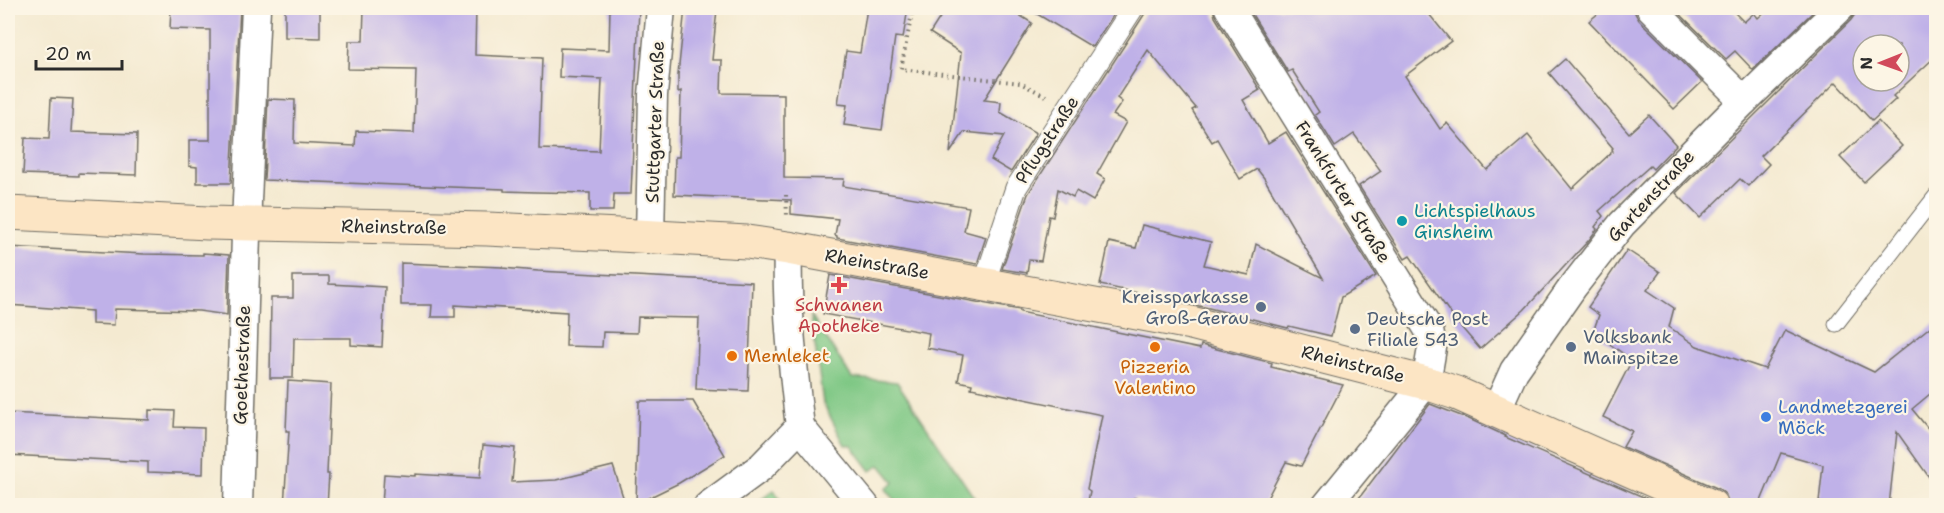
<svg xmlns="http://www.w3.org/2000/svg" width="1944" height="513" font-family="'Shantell Sans',sans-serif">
<rect width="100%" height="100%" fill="#fcf5e5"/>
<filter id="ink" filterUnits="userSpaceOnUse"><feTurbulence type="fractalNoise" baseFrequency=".0167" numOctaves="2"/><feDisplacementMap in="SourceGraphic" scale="12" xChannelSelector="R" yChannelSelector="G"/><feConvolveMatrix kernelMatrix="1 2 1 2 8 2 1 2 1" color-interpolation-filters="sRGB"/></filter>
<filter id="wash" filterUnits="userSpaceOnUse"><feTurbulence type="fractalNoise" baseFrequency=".008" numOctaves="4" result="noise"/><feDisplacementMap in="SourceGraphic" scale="24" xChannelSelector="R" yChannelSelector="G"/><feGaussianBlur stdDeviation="1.35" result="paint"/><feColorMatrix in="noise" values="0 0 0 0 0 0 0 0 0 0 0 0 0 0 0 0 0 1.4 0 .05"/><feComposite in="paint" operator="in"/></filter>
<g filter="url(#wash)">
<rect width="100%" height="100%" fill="#f4ead1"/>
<g fill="#7fc885" stroke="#557a58" stroke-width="1.5">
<path d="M811 315 852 378 897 382 979 505H899L886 489 894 482 880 465 871 471 852 446 845 445 823 403Z"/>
<path d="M774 490 784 505H754Z"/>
</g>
<g id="blocks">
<g fill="#bfb1e8" fill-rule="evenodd">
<path d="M171 8H240L231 183H197V167L189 166V140H210V30L170 29Z"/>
<path d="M285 8H320V38L285 37Z"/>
<path d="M364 8H476L475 55 542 58 539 149 599 151 602 79 559 77 560 48 609 50 610 8H639L631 194H614L613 211H590V193L536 192 504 191V189L264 180 268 99 295 100 294 143 355 146 356 131 414 133 416 70 348 69 349 41H363Z"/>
<path d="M685 8 717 9 712 60H722L721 93 784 94V178L844 179 843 186 969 207 964 231 986 237 977 264 837 238V236L835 235 838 219 791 214V200L674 195 675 157H679L681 91 678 92V75Z"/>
<path d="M867 8H908L903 38 895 37 882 130 844 125 847 105 838 104 846 51 860 53Z"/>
<path d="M946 8H1008L1032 23 984 100 1001 102 1000 112 1036 133 1011 172 991 160 1004 136 964 132 950 153 961 53 930 33Z"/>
<path d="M1027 8H1118L1092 47Z"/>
<path d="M1146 8H1213L1215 17 1260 90 1243 100 1268 143 1286 132 1376 276 1341 297 1331 336 1289 326 1288 328 1209 308 1100 285 1109 242 1136 248 1142 225 1211 242 1204 265 1249 275 1256 244 1323 278 1264 178 1257 169 1240 179 1217 139 1212 142 1192 110 1196 108 1148 50 1117 98 1122 102 1113 115 1126 122 1097 174 1105 179 1093 201 1076 191 1073 197 1058 189 1053 217 1049 216 1041 261 1029 260 1027 273 1002 269 1028 194 1144 15Z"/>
<path d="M1248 8H1424L1451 41 1405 76 1440 129 1447 123 1487 170 1528 135 1572 189 1613 151 1612 149 1613 148 1549 73 1565 59 1629 133 1649 115 1676 145 1653 169 1650 166 1599 211 1603 216 1595 227 1597 229 1589 240 1524 310 1480 349 1455 320 1410 256 1405 259 1359 186 1381 171 1354 134 1335 147 1315 115 1319 112 1292 70 1288 72Z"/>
<path d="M1605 8H1635V13L1639 20 1702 82 1674 109 1589 21Z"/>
<path d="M1674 8H1730L1744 22 1754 13 1758 18 1769 8H1817L1753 70 1735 51 1726 59Z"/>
<path d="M1856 8H1936V56L1893 96 1896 99 1872 121 1836 82 1761 156 1769 164 1748 186 1740 179 1700 218 1676 193 1851 20 1856 13ZM1863 45H1899V81H1863Z"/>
<path d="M51 98 73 99 71 132 137 134 136 175 79 173V176L23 174 25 138 49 139Z"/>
<path d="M1878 121 1902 146 1864 182 1840 157Z"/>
<path d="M8 247 144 254 203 255V253L229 255 227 315 199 311 115 309 114 325 92 324V311L8 305Z"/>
<path d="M1627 250 1660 272 1647 290 1674 308 1669 327 1697 346 1765 369 1785 330 1874 372 1936 322V389L1912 409 1936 438V487L1897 432 1889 506H1838L1819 502 1823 465 1781 453 1759 506H1729L1726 495 1719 489 1623 447 1632 431 1603 417 1632 360 1593 332 1599 315 1588 307Z"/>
<path d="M401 263 502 267V268L538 271 752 282 748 391 696 389 699 318 638 317 637 333 603 332 602 347 566 346 567 312 455 305V317H431L432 305H401Z"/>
<path d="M830 275 1020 310V312L1200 349 1201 345 1272 363 1271 367 1343 385 1301 466 1286 462 1263 506H1169L1134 498 1132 506H1087L1090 491 1087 489 1102 415 971 388 972 384 958 381 963 355 927 348 929 333 823 314Z"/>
<path d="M293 276H329V284L385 287 382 347 351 345V338H294L293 378H270L271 298H293Z"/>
<path d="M288 381 331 384 327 474H329L327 506H284L289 431H286Z"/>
<path d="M639 401H693L725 455 679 483 636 504Z"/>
<path d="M1430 404 1469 419 1506 436 1505 437 1664 506H1353Z"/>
<path d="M149 410 175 411 174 427 204 428 203 474 148 472V462L8 455V413L149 420Z"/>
<path d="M483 445 515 448 512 482 556 480 613 466 626 506H382L384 474 415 476V474L480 478Z"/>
</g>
</g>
</g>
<g filter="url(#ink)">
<use href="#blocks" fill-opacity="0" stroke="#716e65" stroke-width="1.5"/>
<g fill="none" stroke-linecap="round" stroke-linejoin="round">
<g stroke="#716e65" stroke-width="17">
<path id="service" d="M1836 324 1936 196"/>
</g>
<g stroke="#716e65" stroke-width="23">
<path id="pedestrian" d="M984 284 1016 188 1133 8"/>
</g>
<g stroke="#716e65" stroke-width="31">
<g id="minor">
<path d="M1229 8 1429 330 1432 348 1426 383 1326 506"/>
<path d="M1651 8 1744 101"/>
<path d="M650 236 653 95 661 8"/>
<path d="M1496 411 1514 371 1572 288 1622 224 1744 101 1840 8"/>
<path d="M800 427 865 506"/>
<path d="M238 506 247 201 256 8"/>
<path d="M708 506 761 467 800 427C793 368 786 308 788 248"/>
</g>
</g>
<g stroke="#716e65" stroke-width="35">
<path id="secondary" d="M8 213 208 223 487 229 619 235 747 242 788 248 1191 323 1426 383 1456 393 1711 506"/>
</g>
<g stroke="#716e65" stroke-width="4" stroke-dasharray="1.5 4.5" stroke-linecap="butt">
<path d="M913 8 901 69 1020 83 1046 96"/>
<path d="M786 195 787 216"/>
</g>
<use href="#service" stroke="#fff" stroke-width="15"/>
<use href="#pedestrian" stroke="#fff" stroke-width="21"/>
<use href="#minor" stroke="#fff" stroke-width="28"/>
<use href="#secondary" stroke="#fce5c4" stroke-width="33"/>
</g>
</g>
<circle fill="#0f9aa8" stroke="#fcf5e5" stroke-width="2" cx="1402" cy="221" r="6"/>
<path fill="#e0444e" stroke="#fcf5e5" stroke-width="2" d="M836 276h6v6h6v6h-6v6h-6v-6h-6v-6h6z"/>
<g fill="#5c6f8a" stroke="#fcf5e5" stroke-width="2">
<circle cx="1261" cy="307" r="6"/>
<circle cx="1355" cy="329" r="6"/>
<circle cx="1571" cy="347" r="6"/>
</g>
<g fill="#e8710a" stroke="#fcf5e5" stroke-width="2">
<circle cx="1155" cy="347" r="6"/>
<circle cx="732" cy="356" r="6"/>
</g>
<circle fill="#3f7fe0" stroke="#fcf5e5" stroke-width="2" cx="1766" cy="417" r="6"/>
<g text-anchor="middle" stroke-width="4.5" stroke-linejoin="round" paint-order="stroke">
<g font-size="18" fill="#2b2b2b" stroke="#fcf5e5">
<text transform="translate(655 122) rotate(-88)" y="6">Stuttgarter Straße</text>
<text transform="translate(1047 140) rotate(-57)" y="6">Pflugstraße</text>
<text transform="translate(1343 192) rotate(58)" y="6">Frankfurter Straße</text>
<text transform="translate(1651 196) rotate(-47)" y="6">Gartenstraße</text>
<text transform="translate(394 227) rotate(1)" y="6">Rheinstraße</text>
<text transform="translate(877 264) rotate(10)" y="6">Rheinstraße</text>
<text transform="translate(1353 364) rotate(14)" y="6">Rheinstraße</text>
<text transform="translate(242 365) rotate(-88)" y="6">Goethestraße</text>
</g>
<g font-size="18" fill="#0d838f" stroke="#fcf5e5" text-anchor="start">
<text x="1414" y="217">Lichtspielhaus<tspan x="1414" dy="21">Ginsheim</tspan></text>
</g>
<g font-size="18" fill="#4e5e75" stroke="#fcf5e5" text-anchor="start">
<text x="1249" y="303" text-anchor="end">Kreissparkasse<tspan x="1249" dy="21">Groß-Gerau</tspan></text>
<text x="1367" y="325">Deutsche Post<tspan x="1367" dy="21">Filiale 543</tspan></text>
<text x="1583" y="343">Volksbank<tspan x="1583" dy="21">Mainspitze</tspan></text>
</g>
<g font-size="18" fill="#be3a42" stroke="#fcf5e5">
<text x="839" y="311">Schwanen<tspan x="839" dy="21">Apotheke</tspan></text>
</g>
<g font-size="18" fill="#c56008" stroke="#fcf5e5" text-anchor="start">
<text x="744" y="362">Memleket</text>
<text x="1155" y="373" text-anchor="middle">Pizzeria<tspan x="1155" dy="21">Valentino</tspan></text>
</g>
<g font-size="18" fill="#366cbe" stroke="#fcf5e5" text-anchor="start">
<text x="1778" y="413">Landmetzgerei<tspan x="1778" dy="21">Möck</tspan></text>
</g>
</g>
<rect width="1944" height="513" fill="none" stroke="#fcf5e5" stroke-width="30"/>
<g transform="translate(1881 63) rotate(269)"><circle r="28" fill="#fcf5e5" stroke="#a8a49b" stroke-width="1.5"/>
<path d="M0-4.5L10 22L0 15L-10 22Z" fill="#d1495b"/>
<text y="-9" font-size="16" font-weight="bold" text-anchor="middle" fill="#2b2b2b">N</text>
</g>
<path d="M36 60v9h86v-9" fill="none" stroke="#2b2b2b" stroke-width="3"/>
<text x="45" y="60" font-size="18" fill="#2b2b2b" stroke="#fcf5e5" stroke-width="4.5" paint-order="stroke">20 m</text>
</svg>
